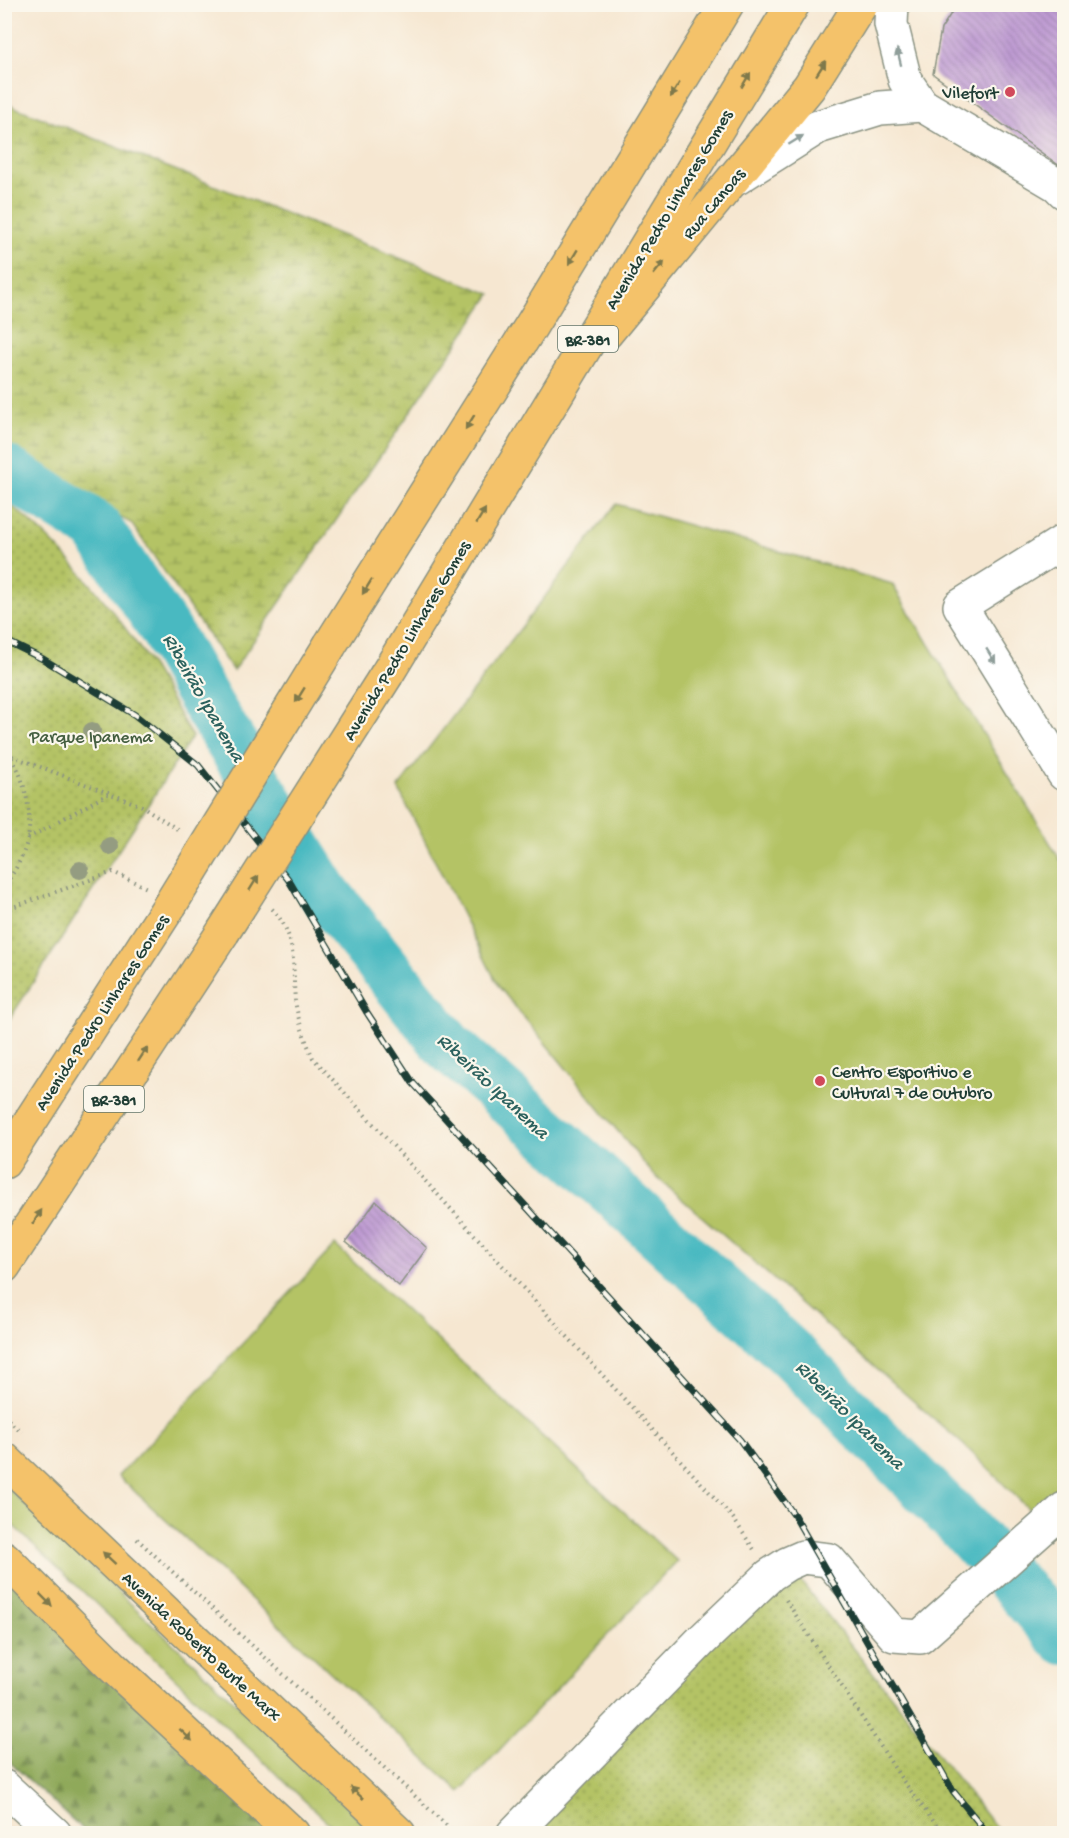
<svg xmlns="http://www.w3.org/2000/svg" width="1069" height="1838" font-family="'Gochi Hand',sans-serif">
<defs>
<pattern id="forest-firs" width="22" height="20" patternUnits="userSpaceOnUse" patternTransform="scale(1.5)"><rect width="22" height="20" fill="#8fa95a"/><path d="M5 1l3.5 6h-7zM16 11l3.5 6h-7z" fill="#748b4b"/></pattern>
<pattern id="wetland-marsh" width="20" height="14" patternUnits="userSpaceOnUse" patternTransform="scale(1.5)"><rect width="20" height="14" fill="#b4c365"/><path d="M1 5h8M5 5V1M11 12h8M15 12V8" fill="none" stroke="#92a054"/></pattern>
<pattern id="park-dots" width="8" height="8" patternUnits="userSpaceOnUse" patternTransform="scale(1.5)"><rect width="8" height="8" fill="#b4c365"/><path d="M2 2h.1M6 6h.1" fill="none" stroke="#92a054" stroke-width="1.8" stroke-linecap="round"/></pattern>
<pattern id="building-back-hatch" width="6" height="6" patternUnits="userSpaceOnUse" patternTransform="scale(1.5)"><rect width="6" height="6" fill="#bc96d2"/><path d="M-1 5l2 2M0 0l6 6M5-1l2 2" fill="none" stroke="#987cab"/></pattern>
</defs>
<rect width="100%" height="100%" fill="#fbf7ec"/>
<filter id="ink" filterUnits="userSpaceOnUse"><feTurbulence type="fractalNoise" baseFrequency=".0167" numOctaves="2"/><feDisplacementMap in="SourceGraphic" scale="12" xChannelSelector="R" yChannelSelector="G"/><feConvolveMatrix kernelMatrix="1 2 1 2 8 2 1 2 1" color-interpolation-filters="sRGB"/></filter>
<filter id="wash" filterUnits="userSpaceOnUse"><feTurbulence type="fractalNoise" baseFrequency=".008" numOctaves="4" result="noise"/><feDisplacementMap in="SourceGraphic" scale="24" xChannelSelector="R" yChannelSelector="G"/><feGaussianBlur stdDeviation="1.35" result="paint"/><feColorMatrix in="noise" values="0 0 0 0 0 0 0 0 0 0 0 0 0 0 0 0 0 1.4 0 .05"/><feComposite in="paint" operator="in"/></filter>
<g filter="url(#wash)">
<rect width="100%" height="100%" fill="#f6e7d1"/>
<path fill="url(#forest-firs)" stroke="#577347" stroke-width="1.5" d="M4 1571 285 1833H87L5 1758Z"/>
<path fill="url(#wetland-marsh)" stroke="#6a804c" stroke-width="1.5" d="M4 103 491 294 233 671 131 523 5 457Z"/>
<g fill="url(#park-dots)" stroke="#6a804c" stroke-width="1.5">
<path d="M5 501C55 538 105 598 141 650 160 677 175 708 192 737L5 1026Z"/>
<path d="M787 1564 1000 1833 513 1834Z"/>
</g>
<g fill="#b4c365" stroke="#6a804c" stroke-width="1.5">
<path d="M616 504 892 584 1064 866V1544L965 1446 653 1174 499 987 398 788Z"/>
<path d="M335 1245 677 1561 460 1792 118 1476Z"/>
<path d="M4 1485 375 1833H339L5 1518Z"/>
</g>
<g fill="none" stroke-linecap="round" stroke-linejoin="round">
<path stroke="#4ab9c1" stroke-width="52" d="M4 470 95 526 166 631 208 706 324 892 448 1046 588 1169 792 1355 966 1530 1064 1639"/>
</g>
<g id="blocks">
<g fill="url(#building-back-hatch)">
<path d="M957 4H1064V169L933 74 941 29Z"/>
<path d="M376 1201 427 1248 399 1286 346 1242Z"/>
</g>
</g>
</g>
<g filter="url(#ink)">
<use href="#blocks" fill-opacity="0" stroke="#8a9282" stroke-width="1.5"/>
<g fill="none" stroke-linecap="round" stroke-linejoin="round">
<g stroke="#8a9282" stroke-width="36">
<g id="minor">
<path d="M892 4 891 24 905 80 922 105 1057 185 1064 192"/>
<path d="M737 178 818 127 880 108 922 105"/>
<path d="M1064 541 960 606 1064 774"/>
<path d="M4 1787 55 1834"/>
<path d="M513 1834 701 1641 770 1575 787 1564 803 1557 829 1560 894 1635 920 1637 1064 1509"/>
</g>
</g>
<g stroke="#8a9282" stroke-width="36">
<g id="major">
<path d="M606 333 809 87 861 4"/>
<path d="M4 1459 399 1834"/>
<path d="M4 1558 111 1665 293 1834"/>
</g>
</g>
<g stroke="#8a9282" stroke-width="36">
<g id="highway">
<path d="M330 645 531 326 727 4"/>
<path d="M387 674 793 4"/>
<path d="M4 1162 170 905"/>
<path d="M4 1266 223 932"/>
</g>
</g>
<g stroke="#8a9282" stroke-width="4" stroke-dasharray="1.5 4.5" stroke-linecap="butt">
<path d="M4 749C23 766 33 814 28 838 25 852 14 875 4 885"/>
<path d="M12 756 142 806 180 831"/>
<path d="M28 838 108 794"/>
<path d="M272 909C298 936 292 966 295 1000 298 1021 305 1039 313 1058L733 1518 755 1551"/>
<path d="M4 910 113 872 147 888"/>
<path d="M4 1416 22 1432"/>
<path d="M137 1539 456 1834"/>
<path d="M786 1600 901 1778 943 1834"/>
</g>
<use href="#minor" stroke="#fff" stroke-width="33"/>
<use href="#major" stroke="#f4c26a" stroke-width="33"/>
<use href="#highway" stroke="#f4c26a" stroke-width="33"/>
<g stroke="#1f3d34" stroke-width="7">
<path id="rail" d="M4 640 43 659 135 715 198 765 288 879 366 1011 413 1083 740 1440 794 1515 953 1791 988 1834"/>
</g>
<use href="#rail" stroke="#fbf7ec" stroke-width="4.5" stroke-dasharray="14" stroke-linecap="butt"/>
<g stroke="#8a9282" stroke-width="36" stroke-linecap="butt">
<g id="highway-bridge">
<path d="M170 905 330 645"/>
<path d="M223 932 387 674"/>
</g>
</g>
<use href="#highway-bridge" stroke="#f4c26a" stroke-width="33"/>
</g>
<g fill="#949c81">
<circle cx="92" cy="731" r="9"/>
<circle cx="110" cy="846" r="9"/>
<circle cx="80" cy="870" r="9"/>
</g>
<defs><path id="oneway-solid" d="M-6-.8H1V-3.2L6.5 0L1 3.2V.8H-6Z" transform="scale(1.5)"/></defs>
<g fill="#8f9e9a">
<use href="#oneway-solid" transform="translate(899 57) rotate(-104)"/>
<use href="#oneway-solid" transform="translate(796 140) rotate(-32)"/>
<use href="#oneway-solid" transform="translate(991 656) rotate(58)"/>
</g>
<g fill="#7f794c">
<use href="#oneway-solid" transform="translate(821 68) rotate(-57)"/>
<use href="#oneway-solid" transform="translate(746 80) rotate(-59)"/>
<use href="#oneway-solid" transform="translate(675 90) rotate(121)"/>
<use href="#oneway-solid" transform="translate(573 257) rotate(121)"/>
<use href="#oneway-solid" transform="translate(659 268) rotate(-50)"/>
<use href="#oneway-solid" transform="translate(470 422) rotate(122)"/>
<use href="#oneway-solid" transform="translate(481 516) rotate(-59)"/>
<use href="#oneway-solid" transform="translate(367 587) rotate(122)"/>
<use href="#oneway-solid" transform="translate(300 695) rotate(122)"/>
<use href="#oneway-solid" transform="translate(254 883) rotate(-58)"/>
<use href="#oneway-solid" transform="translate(143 1054) rotate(-57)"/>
<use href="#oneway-solid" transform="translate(37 1217) rotate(-57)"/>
<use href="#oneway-solid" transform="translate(109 1558) rotate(-137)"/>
<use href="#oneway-solid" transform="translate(46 1600) rotate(45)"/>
<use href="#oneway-solid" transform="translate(186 1735) rotate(43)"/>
<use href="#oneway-solid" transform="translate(357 1793) rotate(-137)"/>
</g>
</g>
<g fill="#d1495b" stroke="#fbf7ec" stroke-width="2">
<circle cx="1010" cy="92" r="6"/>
<circle cx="820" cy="1081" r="6"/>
</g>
<g text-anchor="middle" stroke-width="4.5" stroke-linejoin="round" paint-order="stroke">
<g fill="#fbf7ec" stroke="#61756b" stroke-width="1.5">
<rect x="558" y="326" width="60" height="26" rx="4.5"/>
<rect x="84" y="1086" width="60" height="26" rx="4.5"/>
</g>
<g font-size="16" font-weight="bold" fill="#1f3d34">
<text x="588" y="345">BR-381</text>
<text x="114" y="1105">BR-381</text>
</g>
<g font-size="18" fill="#1f3d34" stroke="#fbf7ec" text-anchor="end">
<text x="998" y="98">Vilefort</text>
<text x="832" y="1077" text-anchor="start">Centro Esportivo e<tspan x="832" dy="21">Cultural 7 de Outubro</tspan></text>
</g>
<g font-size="18" fill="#1f3d34" stroke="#fbf7ec">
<text transform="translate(713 203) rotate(-50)" y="6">Rua Canoas</text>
<text transform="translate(668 209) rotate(-59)" y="6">Avenida Pedro Linhares Gomes</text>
<text transform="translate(406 640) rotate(-59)" y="6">Avenida Pedro Linhares Gomes</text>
<text transform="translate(101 1012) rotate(-57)" y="6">Avenida Pedro Linhares Gomes</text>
<text transform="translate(202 1646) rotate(43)" y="6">Avenida Roberto Burle Marx</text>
</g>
<g font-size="18" fill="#445e40" stroke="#fbf7ec">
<text x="91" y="742">Parque Ipanema</text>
</g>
<g font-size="20" font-style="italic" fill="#2c625e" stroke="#fbf7ec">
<text transform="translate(205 697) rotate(60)" y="7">Ribeirão Ipanema</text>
<text transform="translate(494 1085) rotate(43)" y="7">Ribeirão Ipanema</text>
<text transform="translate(851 1414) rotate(45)" y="7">Ribeirão Ipanema</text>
</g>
</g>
<rect width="1069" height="1838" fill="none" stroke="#fbf7ec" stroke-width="24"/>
</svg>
